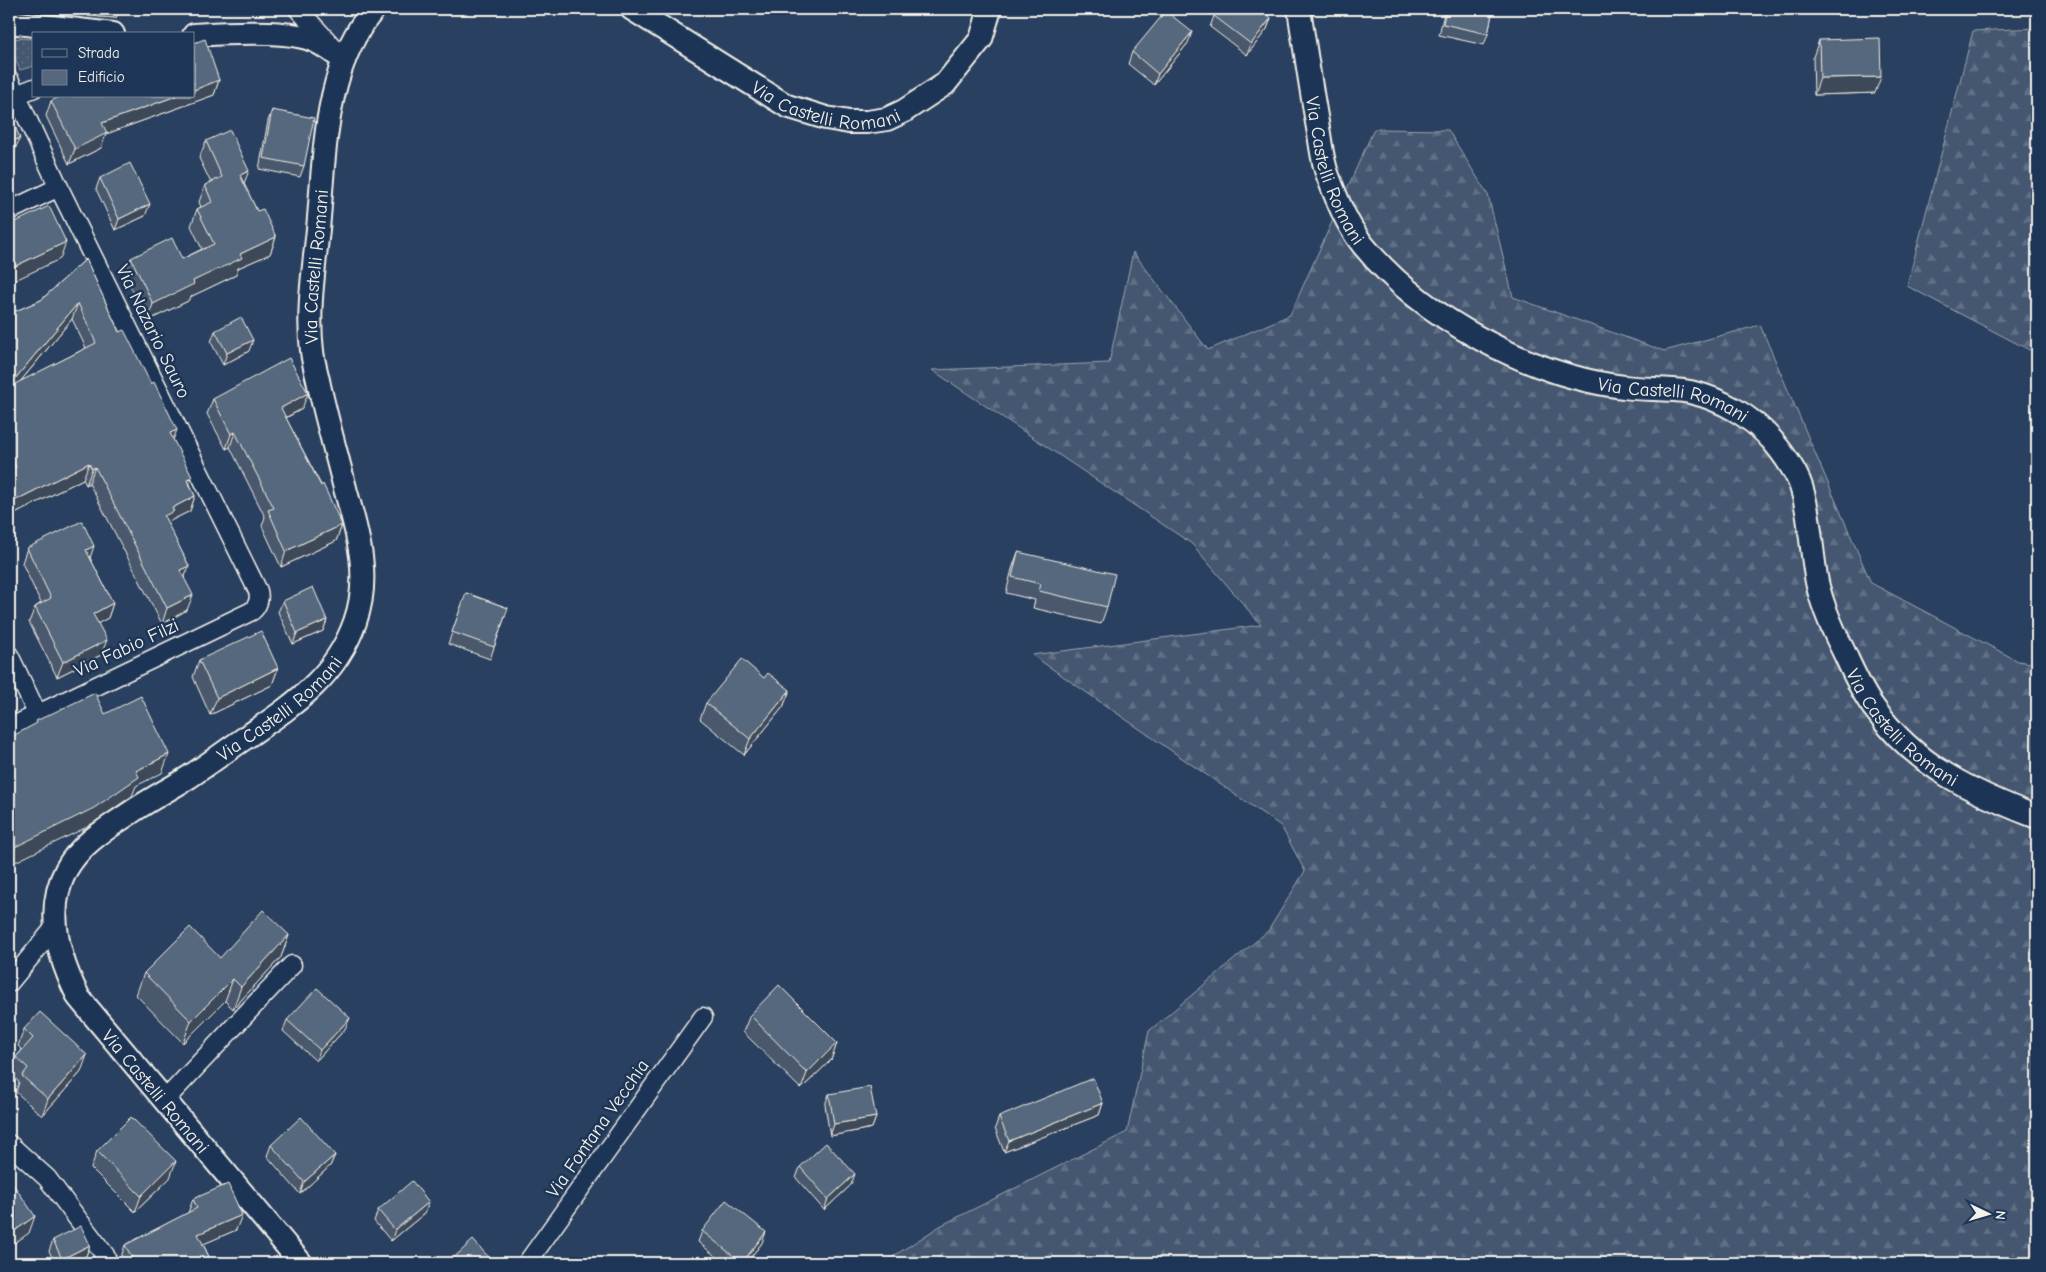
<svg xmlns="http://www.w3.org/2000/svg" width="2046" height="1272" font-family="'Comic Neue',sans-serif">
<defs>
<pattern id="grass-dots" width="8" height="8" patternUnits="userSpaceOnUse" patternTransform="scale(1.25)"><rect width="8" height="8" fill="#445771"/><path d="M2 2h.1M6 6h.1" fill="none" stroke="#607085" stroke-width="1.8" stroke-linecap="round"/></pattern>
<pattern id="forest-firs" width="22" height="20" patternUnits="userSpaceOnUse" patternTransform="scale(1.25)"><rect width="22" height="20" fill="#445771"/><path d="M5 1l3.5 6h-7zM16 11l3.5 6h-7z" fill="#607085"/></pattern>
</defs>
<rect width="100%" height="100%" fill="#2a4060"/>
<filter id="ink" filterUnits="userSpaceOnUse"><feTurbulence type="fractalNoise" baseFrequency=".02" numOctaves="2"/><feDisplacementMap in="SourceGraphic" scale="10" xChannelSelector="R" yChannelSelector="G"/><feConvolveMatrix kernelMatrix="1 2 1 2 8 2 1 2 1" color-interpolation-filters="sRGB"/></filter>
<g filter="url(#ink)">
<path fill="url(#grass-dots)" stroke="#9ca4ac" d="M9 38 34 39V66L20 70 9 45Z"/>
<g fill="url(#forest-firs)" stroke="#9ca4ac">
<path d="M2037 28V354L1907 286 1973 31Z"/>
<path d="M1374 129 1448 130 1488 195 1513 297 1664 351 1760 325 1871 583 2018 661 2037 664V1263H883L940 1226 1127 1132 1149 1031 1268 931 1305 871 1281 826 1032 655 1261 625 1192 544 932 370 1109 363 1133 252 1208 350 1290 315Z"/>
</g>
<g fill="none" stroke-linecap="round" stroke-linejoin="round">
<g stroke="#f4f1e8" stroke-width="21">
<g id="minor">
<path d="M298 9 333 47"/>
<path d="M9 79 61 192 258 591C260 598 258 606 252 611L9 728"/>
<path d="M16 95 34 88"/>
<path d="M9 211 59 187"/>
<path d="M9 655 37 713"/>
<path d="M9 983 55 927"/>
<path d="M164 1101 292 965"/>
<path d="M9 1144 47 1178 105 1255 108 1263"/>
<path d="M527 1263 703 1017"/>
</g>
</g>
<g stroke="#f4f1e8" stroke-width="26">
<g id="tertiary">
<path id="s1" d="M632 9 787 106 826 118 849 122H867L887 119 904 111 945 84 981 39 990 9"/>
<path id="s2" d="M1299 9C1305 49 1311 89 1318 128 1321 144 1322 161 1328 176 1337 200 1347 225 1363 245 1422 318 1532 376 1624 387 1645 390 1668 388 1690 392 1721 399 1751 416 1772 440 1782 452 1793 467 1799 481 1810 508 1811 552 1817 582 1822 606 1832 628 1843 650 1852 669 1861 691 1874 708 1915 766 1974 793 2037 817"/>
<path d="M9 22 113 34"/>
<path d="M194 35C223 33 280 30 307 38 321 42 333 52 344 60"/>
<path id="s3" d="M301 1263 79 998C59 959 44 912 66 870 80 844 106 829 130 813 149 800 170 789 189 777 210 763 230 748 251 734 296 703 336 676 355 622 371 577 358 535 346 492 337 456 327 421 319 385 317 374 313 362 312 351 307 311 314 269 318 229 325 156 323 68 374 9"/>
</g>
</g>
<use href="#minor" stroke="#1d3557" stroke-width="18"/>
<use href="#tertiary" stroke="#1d3557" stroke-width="22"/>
</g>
<g fill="#4a596c" stroke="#f4f1e8" fill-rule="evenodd">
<path d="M88 9H119L116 18 88 16Z"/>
<path d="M1272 9 1267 15 1271 18 1267 29 1247 55 1210 27 1214 16Z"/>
<path d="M1445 9H1493L1488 34 1484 45 1439 35Z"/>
<path d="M1819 40 1875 93 1814 95 1813 57Z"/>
<path d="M1188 43 1154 85 1128 64 1132 52Z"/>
<path d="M219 80 214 95 106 134 101 148 69 164 46 116 51 101Z"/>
<path d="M272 110 304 166 300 177 259 169 268 121Z"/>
<path d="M206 141 244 184 257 211 276 237 270 254 238 268 236 275 190 297 188 301 147 321 125 275 131 258 182 259 202 249 191 226 197 209 201 207 199 202 205 185 211 183 199 158Z"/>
<path d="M100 178 145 216 115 230 96 189Z"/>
<path d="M86 259 119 332 173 440 190 484 195 496 190 511 170 521 168 525 189 566 184 578 187 610 162 624 89 483 86 485 83 479 9 517V314L41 300ZM72 319 86 348 20 382Z"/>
<path d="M215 331 249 351 223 365 211 342Z"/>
<path d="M213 399 302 409 286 418 342 525 336 541 281 567 262 526 265 517 230 447 226 449 207 414Z"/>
<path d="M27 548 90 558 113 603 108 618 98 623 101 655 57 677 29 622 35 607 41 603 22 563Z"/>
<path d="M1018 552 1107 607 1101 624 1033 608 1035 600 1006 593 1012 569Z"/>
<path d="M466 593 508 608 490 659 448 644Z"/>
<path d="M283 601 327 620 323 631 293 644 278 612Z"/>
<path d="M199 660 278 668 272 685 210 715 193 677Z"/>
<path d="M764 678 790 690 783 707 744 755 700 719 706 703Z"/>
<path d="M289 935 281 957 233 1009 225 1001 183 1043 136 995 144 973 220 958Z"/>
<path d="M750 1015 837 1043 831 1060 801 1089 743 1032Z"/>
<path d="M287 1020 345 1029 316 1061 283 1031Z"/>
<path d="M24 1029 81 1072 42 1116 16 1092 19 1082 10 1074 16 1057 22 1050 18 1046Z"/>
<path d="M829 1094 876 1117 872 1128 830 1136 825 1105Z"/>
<path d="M1103 1103 1099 1115 1004 1152 995 1128 999 1117Z"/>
<path d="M271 1145 335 1155 330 1166 300 1194 267 1156Z"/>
<path d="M97 1151 170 1178 135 1212 91 1168Z"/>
<path d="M800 1167 851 1185 824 1210 796 1178Z"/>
<path d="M193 1199 236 1230 203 1244 212 1263H122L120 1260 125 1245 188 1213Z"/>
<path d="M429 1202 425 1213 391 1241 374 1221 378 1210Z"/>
<path d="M702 1231 762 1243 746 1263H724L698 1242Z"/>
<path d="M53 1240 90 1245 86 1256 73 1263H55L49 1251Z"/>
</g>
<g fill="#3c4858" stroke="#f4f1e8">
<path d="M91 9H119L116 18 88 16Z"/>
<path d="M1267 9H1272L1260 24 1264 12Z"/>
<path d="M1271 18 1267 29 1247 55 1251 44Z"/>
<path d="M1192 32 1188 43 1154 85 1158 74Z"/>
<path d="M1881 77 1875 93 1814 95 1820 78Z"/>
<path d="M219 80 214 95 106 134 101 148 69 164 75 149 102 123 176 96H194V90Z"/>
<path d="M20 138 14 152 9 155V143Z"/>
<path d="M249 171 242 188 240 175Z"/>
<path d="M150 204 145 216 115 230 119 219Z"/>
<path d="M276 237 270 254 238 268 236 275 190 297 188 301 147 321 153 304 240 254Z"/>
<path d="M66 242 60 259 9 283V269Z"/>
<path d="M78 303 72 319 9 395V386Z"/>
<path d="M253 340 249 351 223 365 227 353Z"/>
<path d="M308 393 302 409 275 423 281 408Z"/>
<path d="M177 430 171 445 170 433Z"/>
<path d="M235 432 230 447 226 449 231 434Z"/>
<path d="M89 463 83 479 9 517V506L10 503Z"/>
<path d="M95 467 89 483 86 485 92 469Z"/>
<path d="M192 477 186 493 187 480Z"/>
<path d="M195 496 190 511 170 521 168 527 164 516 172 508Z"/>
<path d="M342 525 336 541 281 567 286 551Z"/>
<path d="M94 546 89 561 86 550Z"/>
<path d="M189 566 183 581 180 570Z"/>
<path d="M193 595 187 610 162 624 167 608Z"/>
<path d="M113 603 108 618 88 629 93 614Z"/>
<path d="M327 620 323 631 293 644 297 633Z"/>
<path d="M107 640 101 655 57 677 63 662Z"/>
<path d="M278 668 272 685 210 715 217 698Z"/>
<path d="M790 690 783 707 744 755 750 739Z"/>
<path d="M169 754 162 773 136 786 132 796 87 827 9 865V850L136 771Z"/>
<path d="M289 935 281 957 233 1009 241 987Z"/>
<path d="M233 979 225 1001 183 1043 191 1021Z"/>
<path d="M350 1018 345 1029 316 1061 320 1050Z"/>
<path d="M837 1043 831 1060 801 1089 807 1073Z"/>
<path d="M87 1055 81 1072 42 1116 48 1099Z"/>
<path d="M1103 1103 1099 1115 1004 1152 1009 1141Z"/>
<path d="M876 1117 872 1128 830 1136 834 1124Z"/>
<path d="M335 1155 330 1166 300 1194 304 1182Z"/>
<path d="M176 1161 170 1178 135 1212 141 1196Z"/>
<path d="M855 1174 851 1185 824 1210 828 1199Z"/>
<path d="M429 1202 425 1213 391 1241 395 1230Z"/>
<path d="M242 1215 236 1230 192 1249 198 1234Z"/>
<path d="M35 1216 29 1233 9 1247V1235Z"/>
<path d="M766 1232 762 1243 746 1263H742Z"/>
<path d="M90 1245 86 1256 73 1263H61L62 1259Z"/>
</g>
<g fill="#56677d" stroke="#f4f1e8">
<path d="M1220 9H1267L1264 12 1271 18 1251 44 1214 16Z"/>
<path d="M1446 9H1493L1488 34 1443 24Z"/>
<path d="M1166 11 1192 32 1158 74 1132 52Z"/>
<path d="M1880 38 1881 77 1820 78 1819 40Z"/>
<path d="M205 39 219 80 194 90V43Z"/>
<path d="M61 96H176L102 123 107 133 75 149 51 101Z"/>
<path d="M272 110 314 118 304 166 263 158Z"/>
<path d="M9 112 20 138 9 143Z"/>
<path d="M230 130 249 171 240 175 257 211 263 209 276 237 240 254 242 258 193 281 194 284 153 304 131 258 172 238 182 259 214 244 197 209 212 202 205 185 222 177 206 141Z"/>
<path d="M130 163 150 204 119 219 100 178Z"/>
<path d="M49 206 66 242 9 269V225Z"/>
<path d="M86 259 119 332 124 330 151 384 154 382 177 430 170 433 192 477 187 480 195 496 172 508 174 511 164 516 189 566 180 570 193 595 167 608 95 467 92 469 89 463 10 503 9 501V470L16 467 9 453V387L96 343 78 303 9 386V314L41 300Z"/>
<path d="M241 317 253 340 227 353 215 331Z"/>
<path d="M289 358 308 393 281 408 321 486 323 484 342 525 286 551 268 510 274 508 235 432 231 434 213 399Z"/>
<path d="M82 521 94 546 86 550 113 603 93 614 107 640 63 662 35 607 51 598 27 548Z"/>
<path d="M1018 552 1115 574 1107 607 1039 591 1041 584 1012 577Z"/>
<path d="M313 587 327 620 297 633 283 601Z"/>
<path d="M466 593 508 608 494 647 452 632Z"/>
<path d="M261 631 278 668 217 698 199 660Z"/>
<path d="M742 659 764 678 768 673 790 690 750 739 706 703Z"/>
<path d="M95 693 105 714 141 696 169 754 136 771 139 777 94 808 9 850V738L37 723 36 721Z"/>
<path d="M263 910 289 935 241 987 233 979 191 1021 144 973 190 927 220 958Z"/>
<path d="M779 985 837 1043 807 1073 750 1015Z"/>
<path d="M317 988 350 1018 320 1050 287 1020Z"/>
<path d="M40 1012 87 1055 48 1099 22 1076 28 1068 16 1057 33 1038 24 1029Z"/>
<path d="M1093 1078 1103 1103 1009 1141 999 1117Z"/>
<path d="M870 1087 876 1117 834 1124 829 1094Z"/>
<path d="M131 1117 176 1161 141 1196 97 1151Z"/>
<path d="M301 1117 335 1155 304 1182 271 1145Z"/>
<path d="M826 1143 855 1174 828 1199 800 1167Z"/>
<path d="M9 1178 35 1216 9 1235Z"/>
<path d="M412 1181 429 1202 395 1230 378 1210Z"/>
<path d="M228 1184 242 1215 198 1234 212 1263H148L147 1262 145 1263H135L125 1245 197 1208 193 1199Z"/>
<path d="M726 1200 766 1232 742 1263 702 1231Z"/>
<path d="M81 1226 90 1245 62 1259 53 1240Z"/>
<path d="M473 1240 494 1263H448Z"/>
<path d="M402 1258 405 1263H393Z"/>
</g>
</g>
<g text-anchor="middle" stroke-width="5" stroke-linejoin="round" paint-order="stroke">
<g font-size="19" fill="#f4f1e8" stroke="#1d3557">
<text dy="7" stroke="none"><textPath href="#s1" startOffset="221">Via Castelli Romani</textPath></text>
<text dy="7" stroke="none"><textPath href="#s2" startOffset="166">Via Castelli Romani</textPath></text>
<text dy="7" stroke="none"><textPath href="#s3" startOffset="1229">Via Castelli Romani</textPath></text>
<text transform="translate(154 331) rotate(64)" y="7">Via Nazario Sauro</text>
<text dy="7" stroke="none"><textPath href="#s2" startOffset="602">Via Castelli Romani</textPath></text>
<text transform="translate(126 647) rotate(-25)" y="7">Via Fabio Filzi</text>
<text dy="7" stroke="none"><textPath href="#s3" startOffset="749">Via Castelli Romani</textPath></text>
<text dy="7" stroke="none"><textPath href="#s2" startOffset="1038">Via Castelli Romani</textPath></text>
<text transform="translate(156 1091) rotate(50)" y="7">Via Castelli Romani</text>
<text transform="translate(597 1128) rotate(-55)" y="7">Via Fontana Vecchia</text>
</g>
</g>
<rect width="2046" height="1272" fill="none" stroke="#1d3557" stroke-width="30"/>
<rect x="15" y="15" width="2016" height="1242" fill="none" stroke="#f4f1e8" stroke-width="2" filter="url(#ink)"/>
<rect x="32" y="32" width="162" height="65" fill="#1d3557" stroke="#738091"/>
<rect x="42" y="49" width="25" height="8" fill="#1d3557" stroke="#738091"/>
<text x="78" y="58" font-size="15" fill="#f4f1e8">Strada</text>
<rect x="42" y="70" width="25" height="15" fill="#56677d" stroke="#738091"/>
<text x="78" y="82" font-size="15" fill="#f4f1e8">Edificio</text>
<g transform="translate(1988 1214) rotate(95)" stroke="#1d3557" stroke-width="4" paint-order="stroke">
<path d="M0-4L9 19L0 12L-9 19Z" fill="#f4f1e8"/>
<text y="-8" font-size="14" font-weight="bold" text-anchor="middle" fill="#f4f1e8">N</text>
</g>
</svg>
